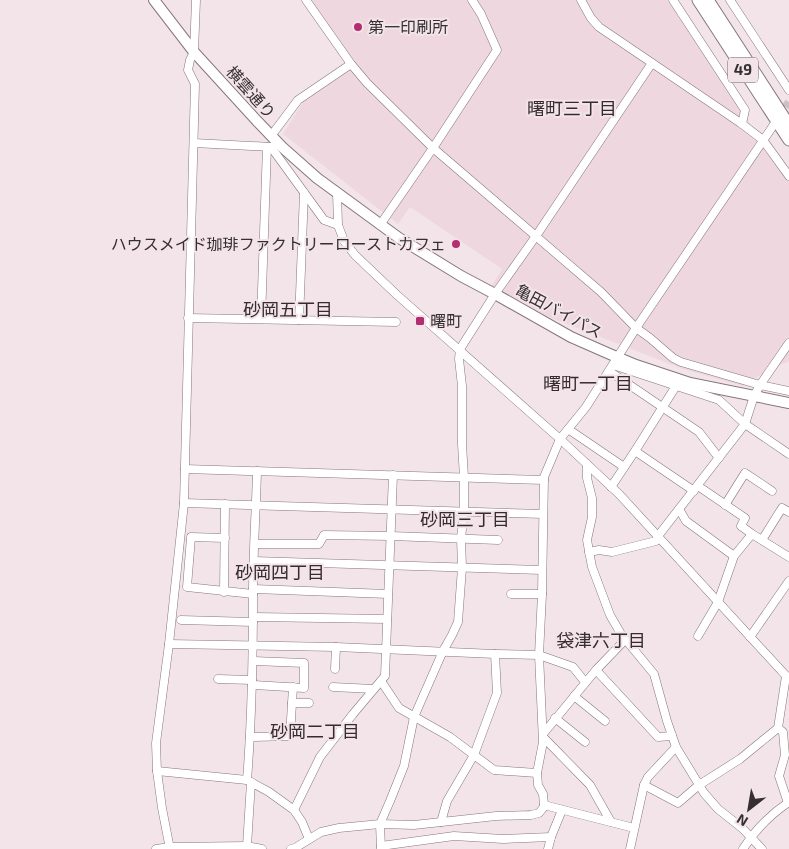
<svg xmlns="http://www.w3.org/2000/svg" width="789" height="849" font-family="'Exo 2','Noto Sans JP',sans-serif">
<rect width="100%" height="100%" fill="#f3e4e9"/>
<path fill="#eed7de" d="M312 0H667L789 182V361L768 370 743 386 683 369 549 317 491 287 502 269 410 207 398 224 283 134 314 85 353 59Z"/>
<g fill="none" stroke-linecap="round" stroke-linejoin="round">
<path stroke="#cdc0c4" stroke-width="8" stroke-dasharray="8 4" stroke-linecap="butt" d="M779 117 789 102"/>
<g stroke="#85777b" stroke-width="9">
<g id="minor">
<path d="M306 0 351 64 367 83 433 148 601 292 636 328 650 338 673 358 681 362 760 385 789 391"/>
<path d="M581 0 591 18 599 27 742 124 763 140 789 176"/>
<path d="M673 0 745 110 742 124"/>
<path d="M730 0 789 90"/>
<path d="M271 136 298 100 351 64"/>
<path d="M194 143 271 147"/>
<path d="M271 147 324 220 338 225"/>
<path d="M337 193 338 225 344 241 355 255 397 295 560 439 619 494 789 679"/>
<path d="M380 225 433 148 497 50 481 14 472 0"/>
<path d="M188 318 396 322"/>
<path d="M261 319 267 147"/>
<path d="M299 320 304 193"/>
<path d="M613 365 719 400 745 424 789 454"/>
<path d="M609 371 699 432 719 458"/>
<path d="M568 429 624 467"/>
<path d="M635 451 694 491"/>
<path d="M587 464V478L592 498V517L587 540 592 567 610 615 621 634 654 674 667 721 676 747 704 793 718 809 742 828 762 849"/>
<path d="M185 469 544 480"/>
<path d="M698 486 745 518 741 526 752 534 789 557"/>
<path d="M611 487 635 451 676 386"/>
<path d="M184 503 543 514"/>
<path d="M725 505 745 473 772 491"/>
<path d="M679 509 686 521 734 556"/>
<path d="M225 538 191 537 187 587 253 594"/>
<path d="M762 540 782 508 789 512"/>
<path d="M255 544H319L324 535 391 536 498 540"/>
<path d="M589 552 599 550 612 552 656 541 658 536 745 424 754 396 760 385 789 343"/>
<path d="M254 561 542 570"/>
<path d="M253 589 388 594"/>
<path d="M224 592 225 504"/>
<path d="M511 594H542"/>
<path d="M254 617 387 619"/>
<path d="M181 620 253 622"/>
<path d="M698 636 718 602 734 556 752 534"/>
<path d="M750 637 789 581"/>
<path d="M169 644 336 647 495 654 539 655 573 667 585 682"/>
<path d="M335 669 336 647"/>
<path d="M596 670 658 737 672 736"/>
<path d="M786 676 778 728 783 732 785 755 779 776 788 803"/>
<path d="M218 679 252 680"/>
<path d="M381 681 399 708 450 737 494 770 537 773"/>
<path d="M252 685 304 688V663L253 661"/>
<path d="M333 687 373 689"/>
<path d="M574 696 605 721"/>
<path d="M292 703H309"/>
<path d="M555 718 585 742"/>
<path d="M543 734 596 670 625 640"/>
<path d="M250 737 290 736 293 687"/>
<path d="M543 737 590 785 611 822"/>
<path d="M157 771 247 780 269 792 294 810 302 822 309 839"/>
<path d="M247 780C252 718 253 655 253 593 253 552 256 512 257 471"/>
<path d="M644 785 678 803 699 785 740 759 778 728"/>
<path d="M544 805 634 828"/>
<path d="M294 810 320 757 353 714 385 676 393 475"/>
<path d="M441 822 447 801 474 755 497 693 495 654"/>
<path d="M247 846 251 782"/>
<path d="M381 846 454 836 503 839 551 837"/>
<path d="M156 849 170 847 247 846 262 849"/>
<path d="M170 849 162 808 157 771 156 743 169 644 184 503 195 84 188 70 190 60 194 52 196 0"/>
<path d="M291 849 295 848 321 832 339 828 380 824 414 825 496 816 531 815 539 813 543 808 544 805 543 794 538 785 537 773 543 742 539 655 542 594 544 477 560 439 586 407 636 328 775 123"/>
<path d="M381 849 380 824 390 801 404 766 414 717 443 651 452 635 458 622 462 568 461 538 464 512V477L462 444V386L459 359 460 349 495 294 536 236 652 63"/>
<path d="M548 849 551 837 562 810"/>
<path d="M630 849 644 785 648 777 676 747"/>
<path d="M743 849C755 830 771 814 789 802"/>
</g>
</g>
<g stroke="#85777b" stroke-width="12">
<path id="major" d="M154 0 194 52 257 121 282 147 317 178 399 238 461 276 495 294 571 337 612 355 636 365 690 383 789 403"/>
</g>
<g stroke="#85777b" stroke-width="13">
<g id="highway">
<path d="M698 0 789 140"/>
<path d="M708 0 789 125"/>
</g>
</g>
<use href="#minor" stroke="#fff" stroke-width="8"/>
<use href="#major" stroke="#fff" stroke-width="10"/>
<use href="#highway" stroke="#fff" stroke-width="11"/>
</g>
<g fill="#b42d70" stroke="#f3e4e9" stroke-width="2">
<circle cx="358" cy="27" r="5"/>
<circle cx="456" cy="244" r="5"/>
<rect x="415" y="316" width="10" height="10" rx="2.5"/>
</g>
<g text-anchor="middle" stroke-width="4" stroke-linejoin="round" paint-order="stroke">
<rect fill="#f3e4e9" stroke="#6e6568" stroke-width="1" x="728" y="57.5" width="30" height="25" rx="4"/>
<g font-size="15" font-weight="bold" fill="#352f31">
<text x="743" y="75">49</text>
</g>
<g font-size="16" fill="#352f31" stroke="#f3e4e9" text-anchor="start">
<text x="368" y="33">第一印刷所</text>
<text x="446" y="250" text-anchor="end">ハウスメイド珈琲ファクトリーローストカフェ</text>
<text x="430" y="327">曙町</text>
</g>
<g font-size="16" fill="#352f31" stroke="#f3e4e9">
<text transform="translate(251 92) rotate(48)" y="6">横雲通り</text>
<text transform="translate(559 311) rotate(28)" y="6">亀田バイパス</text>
</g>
<g font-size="18" fill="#362b2f" stroke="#f3e4e9">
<text x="572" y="115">曙町三丁目</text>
<text x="288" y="316">砂岡五丁目</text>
<text x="588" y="390">曙町一丁目</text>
<text x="465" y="526">砂岡三丁目</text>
<text x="280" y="579">砂岡四丁目</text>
<text x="601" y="647">袋津六丁目</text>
<text x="315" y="738">砂岡二丁目</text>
</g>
</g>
<g transform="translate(749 809) rotate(211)" stroke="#f3e4e9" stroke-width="4" paint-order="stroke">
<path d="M0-4L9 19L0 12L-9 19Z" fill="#352f31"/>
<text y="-8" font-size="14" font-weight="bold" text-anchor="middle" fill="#352f31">N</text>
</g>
</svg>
